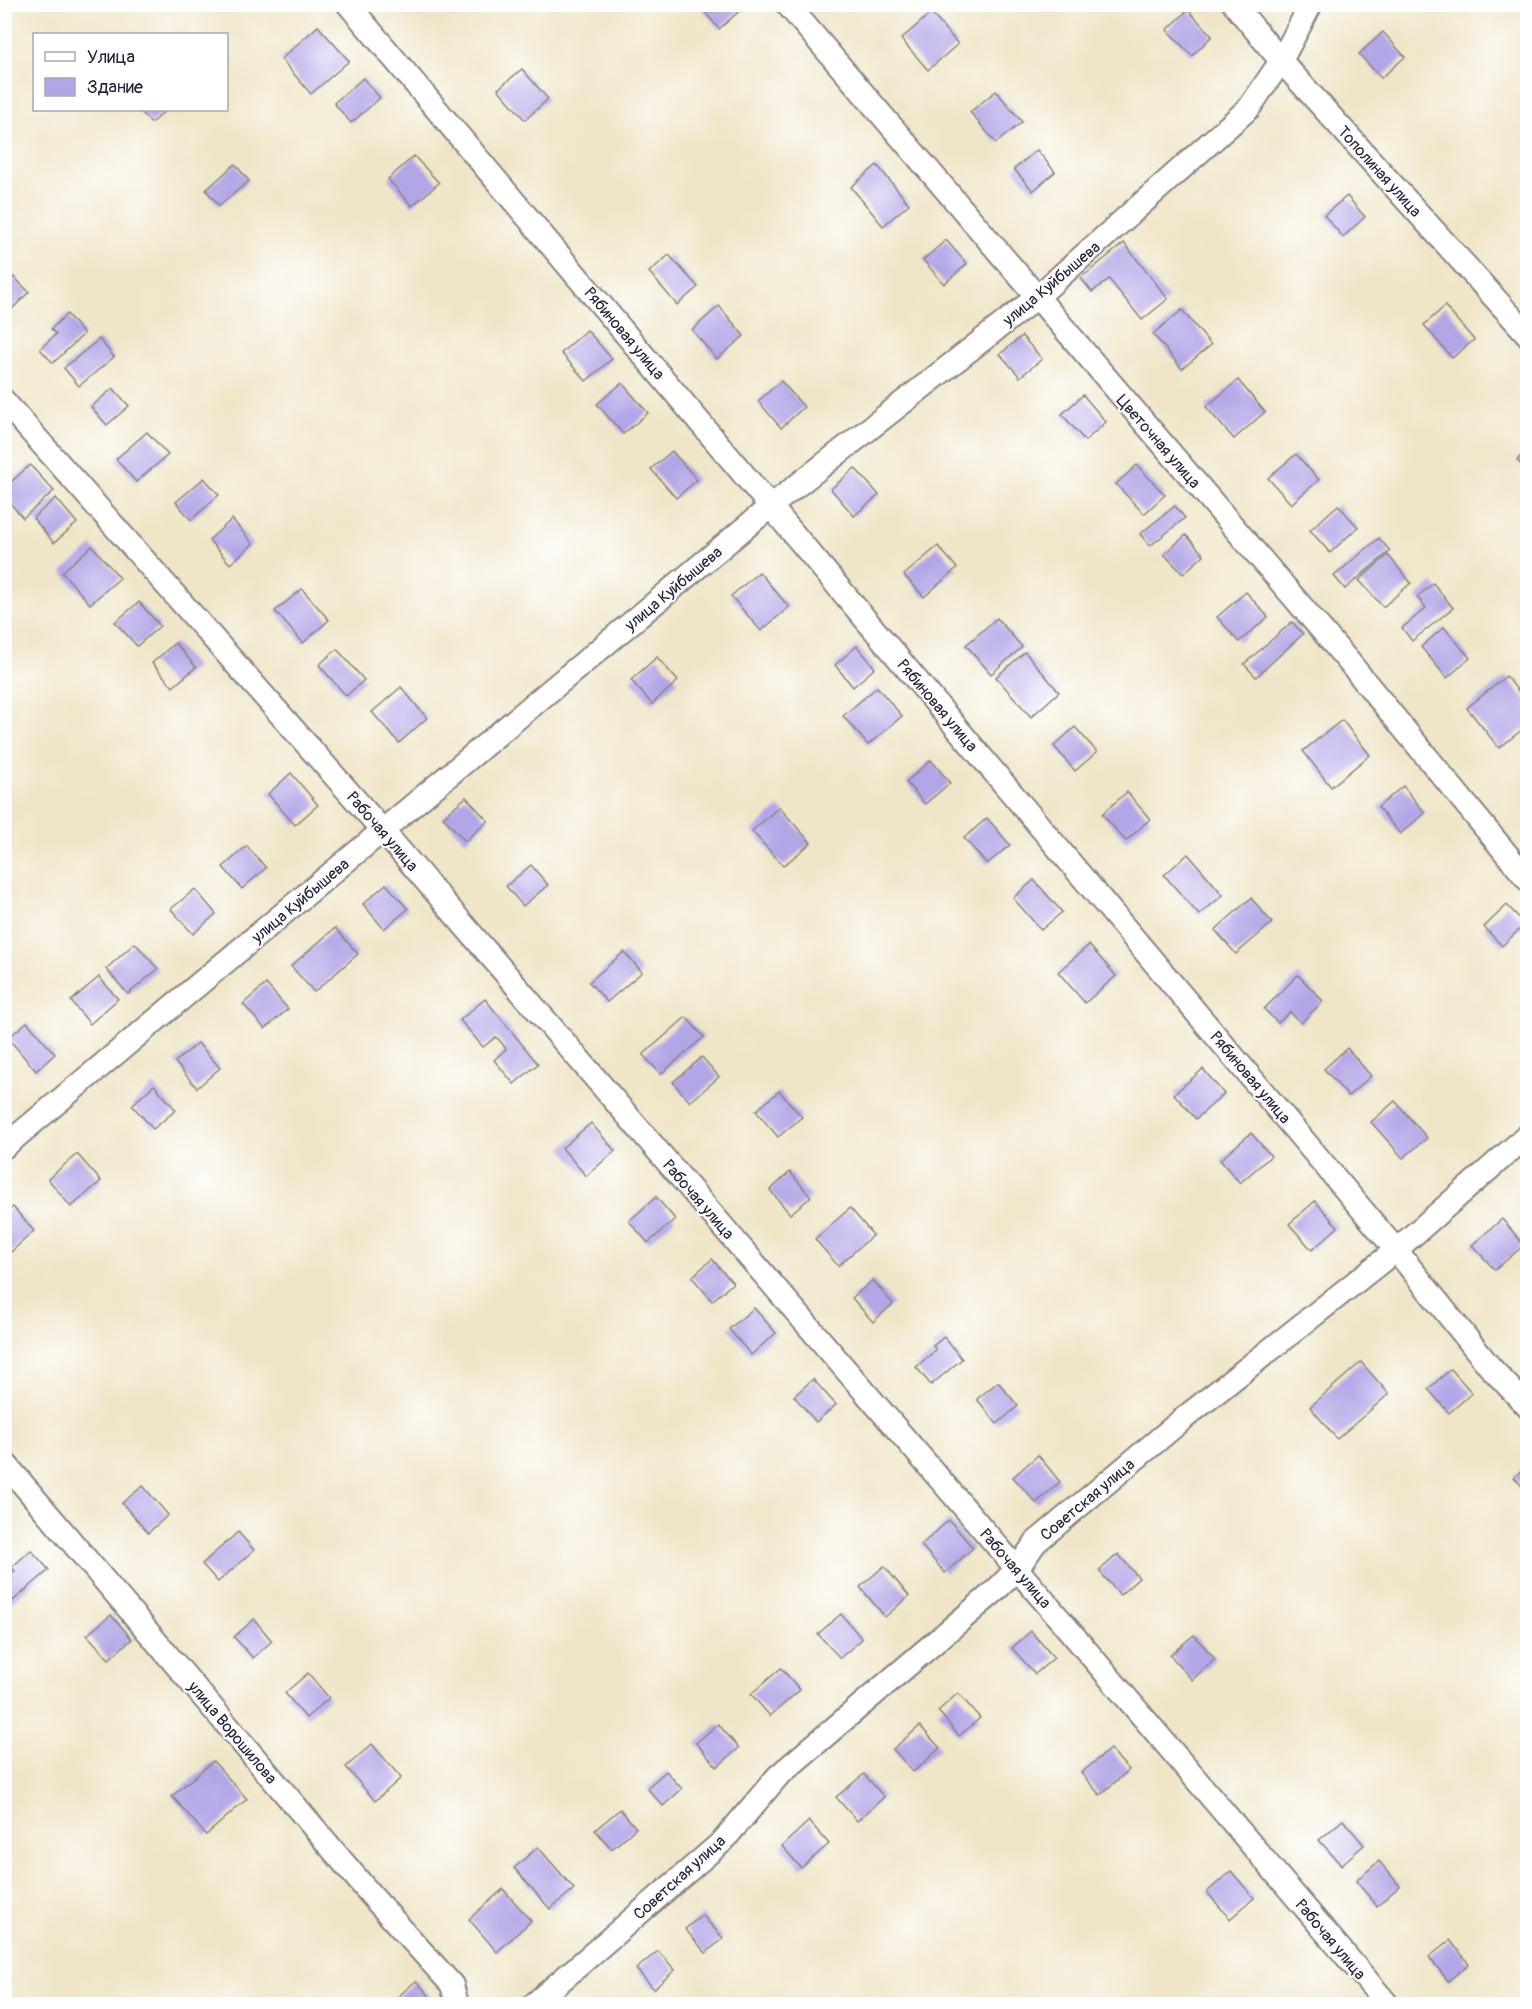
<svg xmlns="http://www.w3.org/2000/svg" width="1532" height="2009" font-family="Pangolin,sans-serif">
<rect width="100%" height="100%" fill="#fff"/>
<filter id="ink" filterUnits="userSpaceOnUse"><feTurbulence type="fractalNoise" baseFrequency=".0167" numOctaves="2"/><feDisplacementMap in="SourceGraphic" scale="12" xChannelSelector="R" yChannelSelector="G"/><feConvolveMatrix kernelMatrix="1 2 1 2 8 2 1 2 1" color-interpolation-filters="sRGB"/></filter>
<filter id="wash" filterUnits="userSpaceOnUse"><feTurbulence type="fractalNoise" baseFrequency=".008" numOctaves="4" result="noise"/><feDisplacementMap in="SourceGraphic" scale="24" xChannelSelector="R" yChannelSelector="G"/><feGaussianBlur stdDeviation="1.35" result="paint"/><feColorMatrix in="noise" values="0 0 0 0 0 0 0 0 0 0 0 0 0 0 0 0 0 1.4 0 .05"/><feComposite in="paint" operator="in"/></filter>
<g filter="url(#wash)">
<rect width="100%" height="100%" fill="#f0e5c8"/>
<g id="blocks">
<g fill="#b3a6e7">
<path d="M698 4H740L743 8 719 29Z"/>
<path d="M1188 10 1212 36 1192 56 1167 30Z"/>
<path d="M931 13 958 44 928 70 901 39Z"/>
<path d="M318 26 349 61 311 94 281 59Z"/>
<path d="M1383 32 1405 57 1381 78 1359 54Z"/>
<path d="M522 69 548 99 525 120 498 89Z"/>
<path d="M363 78 380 98 351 123 334 103Z"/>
<path d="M996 91 1022 122 996 143 970 112Z"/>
<path d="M139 110H166L151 123Z"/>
<path d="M1037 150 1055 172 1033 191 1014 169Z"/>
<path d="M414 156 439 183 412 206 388 179Z"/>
<path d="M235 164 249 181 219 206 206 190Z"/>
<path d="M877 165 909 204 883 226 851 187Z"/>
<path d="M1347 196 1365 217 1343 237 1324 215Z"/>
<path d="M946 240 967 264 944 284 923 260Z"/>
<path d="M1124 243 1168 299 1142 320 1109 279 1092 292 1081 278Z"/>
<path d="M669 255 698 287 677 305 649 272Z"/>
<path d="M14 277 29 292 11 310 4 304V286Z"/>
<path d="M719 306 744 336 717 359 692 330Z"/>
<path d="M1445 306 1474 340 1452 358 1424 325Z"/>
<path d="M1182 310 1211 345 1182 369 1153 334Z"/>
<path d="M67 314 84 334 53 363 40 349 56 334 51 329Z"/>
<path d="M587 330 612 359 586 381 561 353Z"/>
<path d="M1022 336 1042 359 1020 377 1000 354Z"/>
<path d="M99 339 114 357 79 386 64 368Z"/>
<path d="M1238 380 1265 412 1234 439 1206 407Z"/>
<path d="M781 381 804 407 781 428 758 401Z"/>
<path d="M622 383 648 413 623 434 597 404Z"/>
<path d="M113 388 129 406 107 425 91 407Z"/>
<path d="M1083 395 1106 422 1085 441 1062 414Z"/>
<path d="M147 432 168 455 136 482 116 459Z"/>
<path d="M1528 450V472L1517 460Z"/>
<path d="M672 451 697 480 676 498 651 469Z"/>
<path d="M1296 454 1319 480 1291 504 1268 478Z"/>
<path d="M30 465 54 491 23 518 5 497V487Z"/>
<path d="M1137 465 1165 495 1144 514 1116 484Z"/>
<path d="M855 468 879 495 854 516 831 489Z"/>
<path d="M204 478 219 495 191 520 176 502Z"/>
<path d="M56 498 77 523 54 543 33 518Z"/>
<path d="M1338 505 1358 527 1330 553 1310 530Z"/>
<path d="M1175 506 1185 518 1150 546 1140 534Z"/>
<path d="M232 519 253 544 230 564 209 540Z"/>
<path d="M1186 535 1204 555 1183 574 1164 554Z"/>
<path d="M1379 538 1390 551 1345 589 1334 576Z"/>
<path d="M92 546 120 578 90 604 62 572Z"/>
<path d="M938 546 957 568 924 597 904 575Z"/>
<path d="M1388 555 1411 583 1383 607 1359 580Z"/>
<path d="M759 572 789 607 761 631 731 596Z"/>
<path d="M1433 583 1453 608 1412 641 1402 628 1426 608 1417 597Z"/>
<path d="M302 589 329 620 303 643 275 611Z"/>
<path d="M1246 592 1268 617 1239 642 1217 617Z"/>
<path d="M139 602 160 626 137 646 115 622Z"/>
<path d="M997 618 1022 647 991 674 966 645Z"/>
<path d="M1292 622 1303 634 1256 677 1244 664Z"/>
<path d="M1444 627 1470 658 1447 678 1421 647Z"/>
<path d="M175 643 196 667 173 687 152 663Z"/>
<path d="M857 646 875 668 853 687 835 665Z"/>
<path d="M337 649 364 680 346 696 319 665Z"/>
<path d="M1025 652 1059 692 1031 717 996 677Z"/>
<path d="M657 657 678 681 652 704 631 680Z"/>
<path d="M1506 676 1528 703V725L1499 748 1467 708Z"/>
<path d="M401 687 427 718 399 743 372 712Z"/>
<path d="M877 687 902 716 868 745 843 716Z"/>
<path d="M1342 720 1370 755 1331 787 1303 751Z"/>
<path d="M1075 727 1097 752 1075 771 1054 746Z"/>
<path d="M931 760 950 783 925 804 906 782Z"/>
<path d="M291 773 318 805 295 825 268 794Z"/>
<path d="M1403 786 1425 813 1400 834 1378 807Z"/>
<path d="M1127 792 1150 819 1126 841 1102 814Z"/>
<path d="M466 797 488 821 465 841 443 817Z"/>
<path d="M779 807 811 843 783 866 752 831Z"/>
<path d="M987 818 1010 845 987 864 964 838Z"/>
<path d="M247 846 266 868 242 889 223 867Z"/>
<path d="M1188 854 1223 895 1199 915 1164 875Z"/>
<path d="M531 865 548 885 523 906 506 886Z"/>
<path d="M1034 880 1062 912 1041 930 1013 898Z"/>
<path d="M386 884 408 909 384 929 363 904Z"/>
<path d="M195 889 216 914 193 934 171 909Z"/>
<path d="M1251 898 1272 923 1236 954 1215 930Z"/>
<path d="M1507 905 1525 924 1502 946 1484 927Z"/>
<path d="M335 928 358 954 314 992 291 966Z"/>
<path d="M135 943 158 969 128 994 106 969Z"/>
<path d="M1089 945 1116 976 1085 1003 1058 972Z"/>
<path d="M624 952 642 972 607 1002 589 982Z"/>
<path d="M1298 975 1323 1001 1301 1023 1290 1012 1278 1023 1264 1009Z"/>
<path d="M99 977 118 999 90 1024 71 1001Z"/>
<path d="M266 984 288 1009 265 1029 243 1004Z"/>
<path d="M485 999 538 1064 514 1084 494 1060 506 1049 501 1042 496 1037 483 1047 460 1020Z"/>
<path d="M686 1017 704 1037 661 1074 643 1055Z"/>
<path d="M27 1022 55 1054 36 1071 8 1038Z"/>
<path d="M198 1043 220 1068 197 1088 175 1062Z"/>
<path d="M1347 1048 1371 1076 1348 1096 1324 1069Z"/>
<path d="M702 1057 719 1077 690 1102 673 1082Z"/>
<path d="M1203 1069 1224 1094 1196 1119 1174 1094Z"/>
<path d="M154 1085 176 1110 153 1129 132 1105Z"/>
<path d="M779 1091 802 1117 778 1137 756 1111Z"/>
<path d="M1395 1101 1427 1138 1403 1158 1371 1122Z"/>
<path d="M591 1123 615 1151 586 1176 562 1148Z"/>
<path d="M1251 1133 1271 1156 1240 1183 1220 1160Z"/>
<path d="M77 1154 101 1181 71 1207 48 1179Z"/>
<path d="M790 1172 811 1197 790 1214 770 1190Z"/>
<path d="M656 1197 675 1219 648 1243 629 1221Z"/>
<path d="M1315 1201 1338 1227 1312 1250 1289 1224Z"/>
<path d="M13 1207 34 1231 11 1252 4 1244V1214Z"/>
<path d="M850 1208 873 1235 838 1266 815 1239Z"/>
<path d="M1502 1219 1524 1245 1495 1270 1472 1245Z"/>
<path d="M712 1259 733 1283 712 1301 692 1277Z"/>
<path d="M873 1280 893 1304 873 1322 852 1298Z"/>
<path d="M754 1308 776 1333 751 1355 729 1329Z"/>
<path d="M944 1337 962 1359 931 1385 916 1367 936 1350 933 1346Z"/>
<path d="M1361 1362 1389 1394 1337 1439 1310 1407Z"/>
<path d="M1451 1369 1472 1393 1449 1413 1428 1389Z"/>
<path d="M813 1379 836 1405 816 1422 794 1396Z"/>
<path d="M998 1382 1018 1406 997 1424 977 1399Z"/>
<path d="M1038 1455 1060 1482 1036 1503 1013 1477Z"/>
<path d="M1528 1465V1493L1514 1477Z"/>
<path d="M143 1486 168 1515 148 1533 122 1503Z"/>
<path d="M949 1520 973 1548 945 1573 921 1545Z"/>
<path d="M238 1532 254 1550 218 1582 202 1564Z"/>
<path d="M31 1550 49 1570 8 1605 4 1601V1593L9 1589 4 1584V1580L15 1571 12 1567Z"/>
<path d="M1118 1554 1139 1578 1120 1595 1099 1571Z"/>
<path d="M884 1566 909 1596 885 1617 860 1587Z"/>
<path d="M841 1614 862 1639 840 1658 818 1634Z"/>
<path d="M111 1615 132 1639 109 1659 87 1635Z"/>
<path d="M254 1619 272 1641 253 1658 234 1637Z"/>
<path d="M1031 1631 1054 1658 1035 1674 1012 1648Z"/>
<path d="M1194 1635 1215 1659 1192 1680 1170 1655Z"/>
<path d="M781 1668 800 1690 770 1716 751 1694Z"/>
<path d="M308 1673 329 1698 306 1718 285 1693Z"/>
<path d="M958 1693 980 1718 959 1736 938 1711Z"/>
<path d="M718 1724 739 1748 717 1767 696 1743Z"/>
<path d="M920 1726 940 1748 913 1772 893 1749Z"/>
<path d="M372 1744 401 1778 375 1801 346 1767Z"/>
<path d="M1110 1749 1129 1770 1100 1795 1081 1773Z"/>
<path d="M213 1761 247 1799 206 1835 172 1796Z"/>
<path d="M666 1771 682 1789 663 1806 647 1788Z"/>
<path d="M864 1774 884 1797 857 1821 836 1797Z"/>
<path d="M620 1809 636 1828 612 1849 595 1830Z"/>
<path d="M1343 1820 1364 1845 1341 1865 1319 1840Z"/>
<path d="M809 1821 829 1844 801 1868 782 1846Z"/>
<path d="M538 1847 574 1889 550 1909 514 1868Z"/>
<path d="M1379 1861 1400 1886 1377 1906 1356 1881Z"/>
<path d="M1231 1871 1254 1898 1230 1919 1207 1892Z"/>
<path d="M503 1889 531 1921 497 1952 469 1919Z"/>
<path d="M702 1915 723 1938 706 1953 685 1929Z"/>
<path d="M1450 1940 1469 1964 1448 1981 1429 1957Z"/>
<path d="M658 1951 675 1970 654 1989 636 1969Z"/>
<path d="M416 1981 437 2004H396L393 2001Z"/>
</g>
</g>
</g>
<g filter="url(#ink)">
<use href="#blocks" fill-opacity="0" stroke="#898482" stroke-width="1.5"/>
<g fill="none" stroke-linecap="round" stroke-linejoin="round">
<g stroke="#898482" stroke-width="26">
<g id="street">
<path d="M348 4 1396 1250 1490 1367 1528 1407"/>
<path d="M787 4 1349 662 1528 880"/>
<path d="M1234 4 1281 61 1528 335"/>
<path d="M4 401 383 831 1017 1569 1387 2004"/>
<path d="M4 1147 771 506 1037 297 1249 108 1281 61 1311 4"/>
<path d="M4 1462 371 1895 452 1985 457 2004"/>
<path d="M534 2004 723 1841 778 1776 995 1591 1017 1569 1036 1542 1183 1419 1396 1250 1528 1135"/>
</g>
</g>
<use href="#street" stroke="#fff" stroke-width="22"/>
</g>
</g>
<g text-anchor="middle" stroke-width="4.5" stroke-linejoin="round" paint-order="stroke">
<g font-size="16" fill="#22223b" stroke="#fff">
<text transform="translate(1380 171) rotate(48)" y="6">Тополиная улица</text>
<text transform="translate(1051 283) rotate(-40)" y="6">улица Куйбышева</text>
<text transform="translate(625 333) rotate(50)" y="6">Рябиновая улица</text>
<text transform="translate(1159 441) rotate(49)" y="6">Цветочная улица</text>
<text transform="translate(673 588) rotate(-40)" y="6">улица Куйбышева</text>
<text transform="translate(938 705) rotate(50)" y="6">Рябиновая улица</text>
<text transform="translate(383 831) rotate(49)" y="6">Рабочая улица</text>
<text transform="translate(300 900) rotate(-40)" y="6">улица Куйбышева</text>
<text transform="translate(1251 1077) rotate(50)" y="6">Рябиновая улица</text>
<text transform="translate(699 1199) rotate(49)" y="6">Рабочая улица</text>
<text transform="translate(1087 1499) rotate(-40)" y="6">Советская улица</text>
<text transform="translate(1016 1568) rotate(49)" y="6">Рабочая улица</text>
<text transform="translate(233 1732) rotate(50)" y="6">улица Ворошилова</text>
<text transform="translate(679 1877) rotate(-42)" y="6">Советская улица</text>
<text transform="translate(1331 1939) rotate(50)" y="6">Рабочая улица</text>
</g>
</g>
<rect width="1532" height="2009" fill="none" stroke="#fff" stroke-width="24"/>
<rect x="33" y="33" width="195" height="78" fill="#ffffff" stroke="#a7a7b1" stroke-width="1.5"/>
<rect x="45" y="52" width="30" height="9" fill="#ffffff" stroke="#a7a7b1" stroke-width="1.5"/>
<text x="87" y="63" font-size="18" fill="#22223b">Улица</text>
<rect x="45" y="78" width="30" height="18" fill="#b3a6e7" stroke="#a7a7b1" stroke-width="1.5"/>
<text x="87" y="93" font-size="18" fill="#22223b">Здание</text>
</svg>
